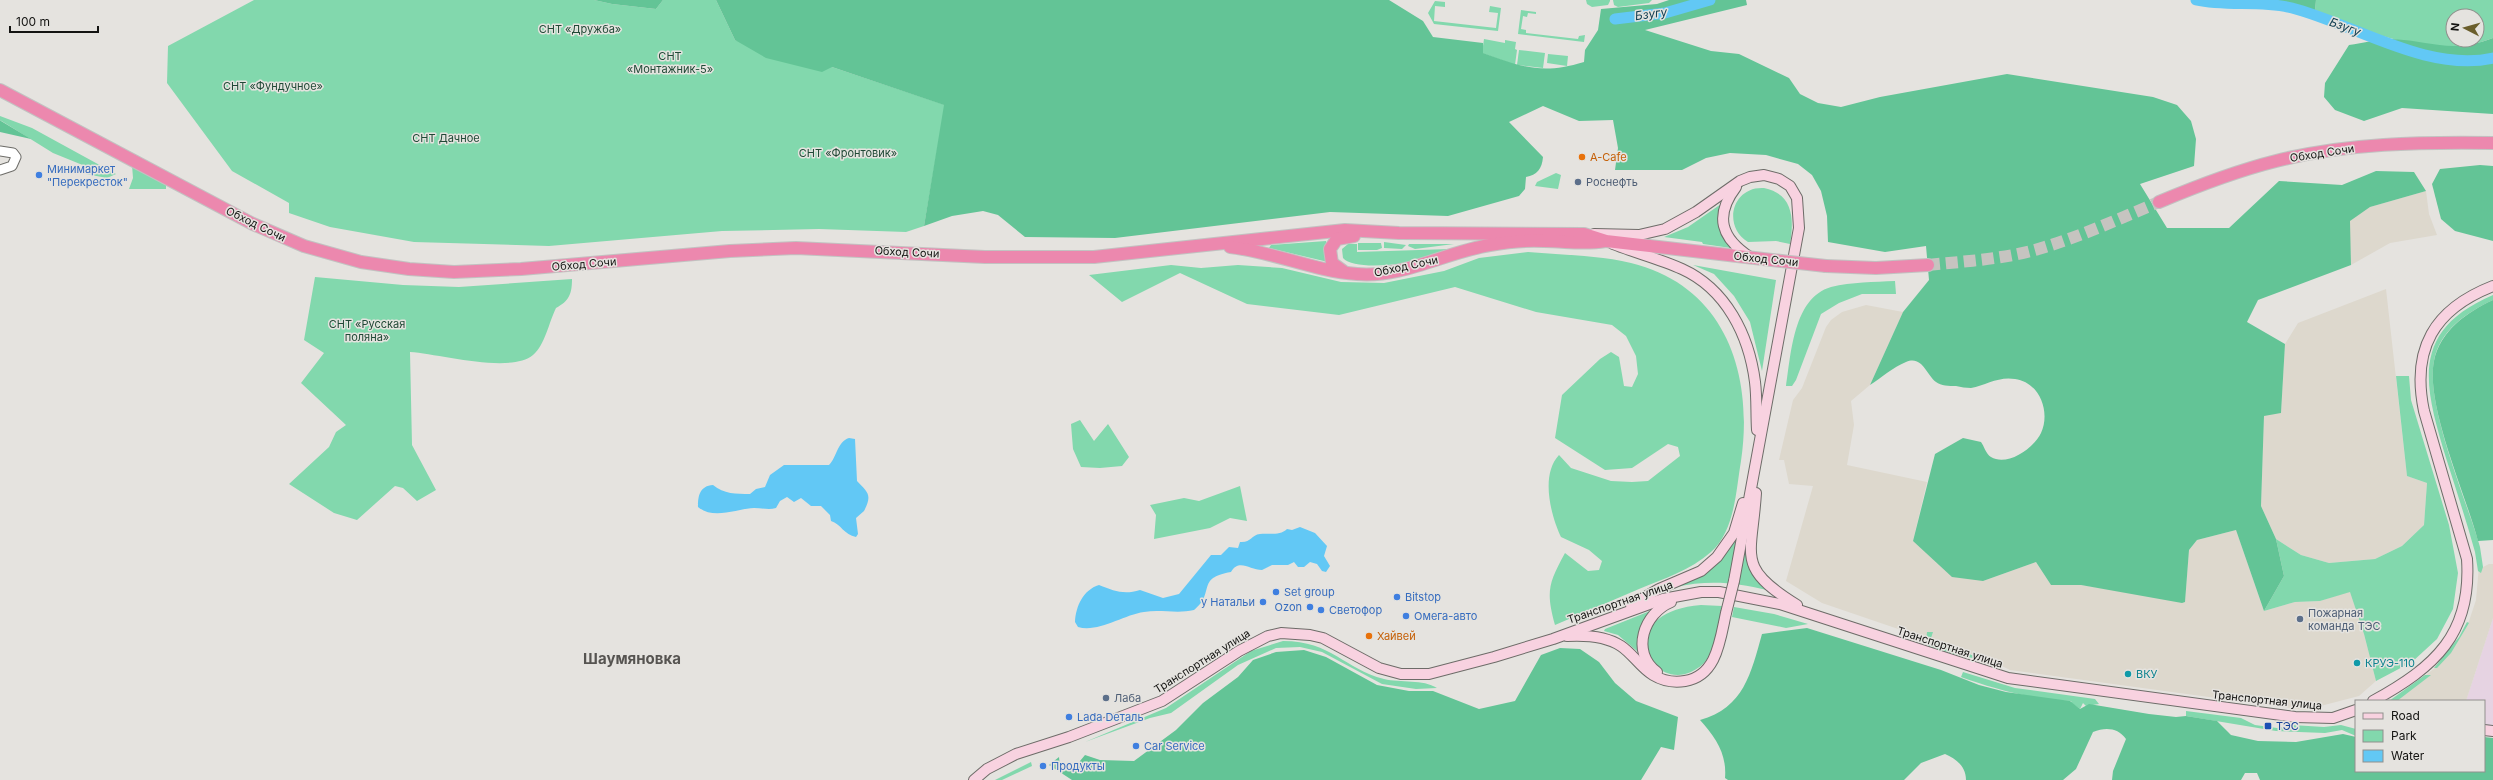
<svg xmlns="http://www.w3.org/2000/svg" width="2493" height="780" font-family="Inter,sans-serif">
<rect width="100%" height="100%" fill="#e5e3df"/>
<path fill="#e6d3e2" d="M2493 618V726L2484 725V701H2466Z"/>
<g fill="#ddd8cd">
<path d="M2426 191 2429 214 2437 235 2390 243 2351 265 2349 221 2370 207Z"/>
<path d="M2386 289 2407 476 2427 483 2424 525 2402 546 2375 559 2329 563 2301 555 2276 539 2261 506 2264 415 2281 413 2285 344 2298 323Z"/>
<path d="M1866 305 1903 312 1870 385 1851 401 1854 425 1847 465 1927 482 1913 541 1983 581 2036 562 2051 585H2081L2185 601 2189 550 2197 540 2236 530 2264 611 2295 602 2320 601 2350 591 2364 634 2376 681 2359 696 2305 710 2010 670 1992 661 1822 603 1786 581 1813 486 1789 484 1784 460H1779L1793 400 1802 388 1826 327 1831 320 1842 312Z"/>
<path d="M2489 564H2493V618L2466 701H2394L2436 667 2454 647 2469 621 2476 600 2479 566 2483 567Z"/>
</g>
<g fill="#82d8ad" fill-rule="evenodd">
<path d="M254 0H594L612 4 656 9 663 0H716L735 40 832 67 945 105 924 226 906 232 819 229 722 231 549 246 414 242 330 227 289 213V203L232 171 167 83 168 46Z"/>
<path d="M1586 0H1610V1L1608 5 1592 7 1587 4Z"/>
<path d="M1613 0H1652L1649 3 1618 7 1614 5Z"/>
<path d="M2316 0H2493V38C2434 61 2370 33 2315 10ZM2453 16H2477V40H2453Z"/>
<path d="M1435 1 1445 2V7L1435 6 1434 21 1496 28 1498 13 1489 12 1490 6 1501 8 1498 31 1434 24 1428 13Z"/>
<path d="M1521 10 1536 12V14L1528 13 1527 17 1523 16 1521 29 1526 30V33L1578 39 1579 36 1585 35 1584 42 1518 34Z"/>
<path d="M1484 39 1505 43V40L1516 42 1515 49 1517 50 1515 65 1482 53Z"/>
<path d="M1519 50 1545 53 1543 68 1517 65Z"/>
<path d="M1548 54 1568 56 1567 66 1547 63Z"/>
<path d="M0 116 32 128 116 174 107 178 86 174 85 166 53 153 0 120Z"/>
<path d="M132 165 166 184V189H129L133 178Z"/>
<path d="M1556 173 1561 175 1558 189 1535 186 1537 182Z"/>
<path d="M1764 188C1794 194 1794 220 1790 244L1776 241 1748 242C1722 226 1732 186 1764 188Z"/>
<path d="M1721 204 1731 248 1703 244 1702 242 1664 237 1688 227Z"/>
<path d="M1326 241 1328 262 1269 248 1271 245Z"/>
<path d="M1384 242 1406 245 1402 249 1384 248Z"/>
<path d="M1358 243H1381L1382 248 1377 250H1358Z"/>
<path d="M1348 244H1357V252L1450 249C1441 253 1431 258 1421 260 1405 264 1354 271 1343 258L1342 249Z"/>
<path d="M1409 244H1454L1415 249 1408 246Z"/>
<path d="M1528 252C1561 255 1598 255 1631 263 1725 286 1754 373 1741 461 1736 490 1735 531 1711 552 1691 570 1663 579 1639 589 1611 601 1583 613 1555 625 1546 592 1548 584 1565 553L1588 571 1599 570 1602 561 1589 550 1561 537C1551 516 1540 475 1559 455L1571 468 1611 481 1632 482 1648 481 1680 456 1678 447 1668 444 1632 468 1605 470 1555 438 1562 395 1600 359 1611 352 1619 357 1624 386 1632 387 1638 374 1636 356 1626 336 1612 325 1536 312 1455 287 1339 315 1247 304 1180 273 1122 302 1089 275 1171 265 1201 268 1238 265 1282 268 1341 282 1384 283 1444 271 1479 258Z"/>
<path d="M1693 265 1776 280 1762 371 1750 322 1734 296 1714 274Z"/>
<path d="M315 277 403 285 459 287 572 279C572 294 569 301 556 308 549 322 545 345 533 355 510 374 440 354 410 352L412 445 436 490 417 501 403 488 395 486 357 520 334 513 289 484 329 447 336 432 346 425 301 383 324 353 304 340Z"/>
<path d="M1895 281 1896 294H1862L1839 303 1821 314 1796 380 1792 386H1786C1791 355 1793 298 1831 287 1852 282 1874 282 1895 281Z"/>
<path d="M2493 295V300C2467 312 2439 331 2434 361 2425 405 2467 501 2480 547L2483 567 2481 573 2478 571 2475 552C2466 520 2456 489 2446 458 2424 385 2409 331 2493 295Z"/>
<path d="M2396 376H2409L2411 400 2449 525 2458 573 2453 609 2437 639 2412 662 2376 681 2364 634 2350 592 2320 601 2295 602 2264 611 2284 576 2276 539 2301 555 2329 563 2375 559 2402 546 2424 525 2427 483 2407 476Z"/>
<path d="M1080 420 1094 441 1108 424 1129 457 1122 466 1100 468 1081 467 1073 449 1071 424Z"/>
<path d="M1240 486 1247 521 1230 518 1210 528 1154 539 1156 515 1150 505 1184 498 1199 501Z"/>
<path d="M1738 533 1735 547 1747 548 1754 575 1767 590C1735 582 1707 580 1675 587 1704 571 1723 564 1738 533Z"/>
<path d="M1701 605 1722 606C1718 623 1717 644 1707 659 1703 665 1697 669 1691 672 1648 691 1613 612 1701 605Z"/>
<path d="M1734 607 1774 614 1808 624 1786 628 1732 617Z"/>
<path d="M1650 611 1640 627 1637 651 1618 635 1604 631 1605 629Z"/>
<path d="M2467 622 2469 623 2451 653 2437 668H2434L2459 637Z"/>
<path d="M1927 632H1933L1930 641 1984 659 1983 660 1957 655 1928 646 1926 642Z"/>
<path d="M1283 641C1332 641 1344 669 1384 679 1401 683 1423 679 1437 688L1416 689 1382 684 1322 652 1300 647 1276 648 1238 665 1171 713 1150 718 1085 742 1166 708 1251 651Z"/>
<path d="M1963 672 2015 688 2095 699 2099 704 2086 706 2083 703 2080 709 2070 702 2072 701C2038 701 1994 689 1961 677Z"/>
<path d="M2425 675H2431L2397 701H2389Z"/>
<path d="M2186 711 2241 718 2255 725 2277 728 2292 725 2324 727 2341 725 2356 729V736L2342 730 2325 733 2276 731 2186 716Z"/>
<path d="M1031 762 1032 766 1002 780H995Z"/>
</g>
<g fill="#63c496">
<path d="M594 0H663L656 9 612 4Z"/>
<path d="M716 0H1389L1423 21 1433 37 1483 43V53C1522 67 1542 75 1584 62L1585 50 1598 30 1601 9 1657 4 1669 0H1746L1747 5 1645 30 1711 51 1739 54 1789 78 1800 94 1818 103 1841 107 1880 97 2007 74 2153 97 2177 105 2191 121 2196 139 2194 166 2140 184 2167 228H2229L2279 181 2342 185 2376 171 2414 172 2426 191 2370 207 2350 221 2351 265 2258 300 2247 322 2285 344 2281 413 2264 416 2261 506 2276 539 2284 576 2264 611 2236 530 2197 540 2189 550 2185 602 2182 603 2081 585H2051L2036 562 1983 581 1952 577 1913 541 1935 454 1963 438 1981 442C1984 446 1986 454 1991 457 2007 467 2034 448 2041 433 2051 411 2039 382 2015 379 1999 376 1986 385 1971 388 1966 388 1961 387 1956 386 1949 386 1941 386 1936 382 1926 374 1922 355 1906 362 1893 367 1881 378 1870 385L1903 312 1929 280 1926 246 1885 252 1828 242 1827 216 1821 191 1812 175 1798 164 1766 155 1730 153 1706 158 1682 170H1615L1618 148 1613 120 1579 121 1543 106 1509 122 1543 157C1542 169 1537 175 1526 177L1525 189 1519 196 1448 216 1330 212 1115 238 1025 237 998 215 983 211 952 216 924 226 944 105 832 67 822 72 766 58 735 40Z"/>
<path d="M2275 0H2316L2315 10Z"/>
<path d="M2493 38V114L2402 108 2364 121 2335 110 2324 97 2325 83 2349 45C2363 43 2379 39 2392 39 2432 41 2452 54 2493 38Z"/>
<path d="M0 120 1 121 31 139 0 132Z"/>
<path d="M2480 165 2493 166V241L2455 231 2441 219 2432 184 2440 169Z"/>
<path d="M2493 300V540L2478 541C2466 495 2425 405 2434 361 2440 331 2467 312 2493 300Z"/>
<path d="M1807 628 1941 670 1979 685 2006 692 2070 701 2080 709 2089 704 2149 714 2176 717 2186 716 2217 721 2231 735 2258 741 2296 742 2343 734 2356 737V771H2484V737L2493 738V780H2260L2257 773H2245L2241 780H2112L2113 771 2126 739C2118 728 2106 727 2093 732L2076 769 2063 780H1966C1966 766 1956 759 1945 754L1921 763 1904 780H1728L1725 778C1727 754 1716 738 1700 720 1744 708 1751 673 1762 634Z"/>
<path d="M1560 648 1580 649 1599 662 1615 683 1636 701 1678 717 1674 750 1661 747 1641 780H1072L1049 765 1059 757 1060 767 1078 771 1080 761 1085 755 1100 760 1134 761 1176 730 1203 703 1238 677 1253 660 1276 652 1304 650 1326 657 1377 685 1409 691H1433L1479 709 1515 701 1541 655Z"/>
</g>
<g fill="#62c8f5">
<path d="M849 438 855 439 857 481C867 492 873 494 864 511L856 518 858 534 856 537C844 535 841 524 831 521L830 515 821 506H811L801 498 794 502 787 497 780 501 776 508C769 510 762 508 754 508 735 509 714 520 698 507 698 495 700 486 713 485 724 494 736 494 750 494L756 489 765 487 770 475 784 465H829C837 457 837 442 849 438Z"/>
<path d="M1300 527 1315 533 1327 546 1324 556 1330 566 1326 572 1322 571 1317 564 1310 562 1304 567H1298L1294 562 1288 565H1272L1262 570C1250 570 1239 558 1231 572 1195 578 1216 593 1194 610 1177 614 1160 609 1144 612 1123 615 1098 633 1078 627L1075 622C1076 606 1083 590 1099 585 1114 591 1124 595 1140 590L1163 598 1179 594 1211 555H1221L1229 547 1238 548 1240 542C1251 543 1251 535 1260 534 1269 533 1280 536 1287 529L1292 530Z"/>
</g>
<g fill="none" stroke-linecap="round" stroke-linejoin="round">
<g stroke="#62c8f5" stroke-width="11">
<path d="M2196 0C2227 7 2260 0 2292 8 2354 24 2428 73 2493 58"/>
<path d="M1615 19 1665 13 1710 0"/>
</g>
<path stroke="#c6c4c0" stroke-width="12" stroke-dasharray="12 6" stroke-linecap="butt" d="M1928 265C1967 261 2008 259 2045 247 2084 235 2121 218 2159 202"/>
<g stroke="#6d6c68" stroke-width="11">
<path id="tertiary" d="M0 151 13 153 16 157 12 166 0 170"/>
</g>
<g stroke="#6d6c68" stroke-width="12">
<g id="secondary">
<path d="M1736 187C1714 216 1721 238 1750 257"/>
<path d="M1594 234 1639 235 1665 229 1696 212 1740 181 1750 177 1764 175 1779 179 1790 186 1797 198 1799 228 1734 581"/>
<path d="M1613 244C1636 253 1660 259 1682 269 1726 289 1749 335 1755 382 1757 398 1756 414 1757 430"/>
<path d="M1756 493C1752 557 1735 567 1797 605"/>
<path d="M1631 605 1659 589 1701 571 1717 557 1734 533 1743 503"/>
<path d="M1567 636C1585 635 1606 636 1621 646 1633 654 1640 667 1653 675 1663 681 1673 683 1685 681 1717 676 1720 640 1726 613"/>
<path d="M1657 672C1630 652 1644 613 1671 602"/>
<path d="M2373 701C2435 667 2472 634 2467 559L2424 411C2411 349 2434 309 2493 286"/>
<path d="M2484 730 2493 731"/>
<path d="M974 780 987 769 1016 754 1069 737 1162 701 1239 651 1268 636 1281 633 1310 635 1323 638 1379 668 1401 674H1429L1494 657 1553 639 1663 599 1701 592H1719L1780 604 2008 678 2295 717 2333 718 2356 710"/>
</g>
</g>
<g stroke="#c2c2c1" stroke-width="14">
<g id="trunk">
<path d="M0 90 253 224 304 246 361 262 409 269 454 272 521 269 730 251 796 248 985 257H1094L1345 230 1399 233 1584 234 1606 241 1772 260"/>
<path d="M2159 202C2197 186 2236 171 2276 161 2346 143 2421 142 2493 143"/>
<path d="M1230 247C1274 252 1314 271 1357 274 1403 278 1446 252 1490 245 1507 242 1527 240 1544 241 1565 241 1584 245 1605 241"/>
<path d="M1826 266 1876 268 1928 265"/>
<path d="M1343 271 1332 263 1330 249 1337 239 1354 236"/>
</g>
</g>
<use href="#tertiary" stroke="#fff" stroke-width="9"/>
<use href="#secondary" stroke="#f8d2e0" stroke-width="10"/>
<use href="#trunk" stroke="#ec88ae" stroke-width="12"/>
<g stroke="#6d6c68" stroke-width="12" stroke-linecap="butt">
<path id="secondary-bridge" d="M1726 613 1734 581"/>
</g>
<g stroke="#c2c2c1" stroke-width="14" stroke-linecap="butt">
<path id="trunk-bridge" d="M1772 260 1826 266"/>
</g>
<use href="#secondary-bridge" stroke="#f8d2e0" stroke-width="10"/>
<use href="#trunk-bridge" stroke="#ec88ae" stroke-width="12"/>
</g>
<g fill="#e8710a" stroke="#e5e3df" stroke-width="1.5">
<circle cx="1582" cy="157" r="4"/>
<circle cx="1369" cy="636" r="4"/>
</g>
<g fill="#3f7fe0" stroke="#e5e3df" stroke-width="1.5">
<circle cx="39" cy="175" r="4"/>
<circle cx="1276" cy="592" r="4"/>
<circle cx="1397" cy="597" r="4"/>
<circle cx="1263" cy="602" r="4"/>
<circle cx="1310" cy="607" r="4"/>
<circle cx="1321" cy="610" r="4"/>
<circle cx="1406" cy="616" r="4"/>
<circle cx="1069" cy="717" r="4"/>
<circle cx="1136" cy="746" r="4"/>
<circle cx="1043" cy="766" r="4"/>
</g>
<g fill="#5c6f8a" stroke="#e5e3df" stroke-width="1.5">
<circle cx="1578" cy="182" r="4"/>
<circle cx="2300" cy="619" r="4"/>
<circle cx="1106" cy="698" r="4"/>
</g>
<g fill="#0f9aa8" stroke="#e5e3df" stroke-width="1.5">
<circle cx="2357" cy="663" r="4"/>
<circle cx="2128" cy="674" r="4"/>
</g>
<rect fill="#1a4fb4" stroke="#e5e3df" stroke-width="1.5" x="2264" y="722" width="8" height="8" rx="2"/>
<g text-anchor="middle" stroke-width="3" stroke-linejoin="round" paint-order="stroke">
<g font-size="11" fill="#204936" stroke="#e5e3df">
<text x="580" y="33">СНТ «Дружба»</text>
<text x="670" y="60">СНТ<tspan x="670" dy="13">«Монтажник-5»</tspan></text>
<text x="273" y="90">СНТ «Фундучное»</text>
<text x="446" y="142">СНТ Дачное</text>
<text x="848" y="157">СНТ «Фронтовик»</text>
<text x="367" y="328">СНТ «Русская<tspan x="367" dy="13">поляна»</tspan></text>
</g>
<g font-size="11" fill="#141412" stroke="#e5e3df">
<text transform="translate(2322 153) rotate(-9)" y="4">Обход Сочи</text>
<text transform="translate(256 224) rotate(26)" y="4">Обход Сочи</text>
<text transform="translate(907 252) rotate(3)" y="4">Обход Сочи</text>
<text transform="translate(1766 259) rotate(6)" y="4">Обход Сочи</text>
<text transform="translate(584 264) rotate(-5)" y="4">Обход Сочи</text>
<text transform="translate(1406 266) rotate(-12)" y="4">Обход Сочи</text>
<text transform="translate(1620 602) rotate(-19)" y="4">Транспортная улица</text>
<text transform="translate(1950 647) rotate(18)" y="4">Транспортная улица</text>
<text transform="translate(1202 661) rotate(-32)" y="4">Транспортная улица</text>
<text transform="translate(2267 700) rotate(6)" y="4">Транспортная улица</text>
</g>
<g font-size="11" fill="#c56008" stroke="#e5e3df" text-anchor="start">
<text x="1590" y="161">A-Cafe</text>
<text x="1377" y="640">Хайвей</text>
</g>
<g font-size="11" fill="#366cbe" stroke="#e5e3df" text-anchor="start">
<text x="47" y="173">Минимаркет<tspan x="47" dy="13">"Перекресток"</tspan></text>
<text x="1284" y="596">Set group</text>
<text x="1405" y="601">Bitstop</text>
<text x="1255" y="606" text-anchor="end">у Натальи</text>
<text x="1302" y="611" text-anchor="end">Ozon</text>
<text x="1329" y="614">Светофор</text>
<text x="1414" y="620">Омега-авто</text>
<text x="1077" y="721">Lada Dеталь</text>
<text x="1144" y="750">Car Service</text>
<text x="1051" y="770">Продукты</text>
</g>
<g font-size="11" fill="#4e5e75" stroke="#e5e3df" text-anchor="start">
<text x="1586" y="186">Роснефть</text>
<text x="2308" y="617">Пожарная<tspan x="2308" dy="13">команда ТЭС</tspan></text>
<text x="1114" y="702">Лаба</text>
</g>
<g font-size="11" fill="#0d838f" stroke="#e5e3df" text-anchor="start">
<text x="2365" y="667">КРУЭ-110</text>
<text x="2136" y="678">ВКУ</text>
</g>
<g font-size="11" fill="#164399" stroke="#e5e3df" text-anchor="start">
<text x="2276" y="730">ТЭС</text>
</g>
<g font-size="12" font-style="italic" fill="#134053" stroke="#e5e3df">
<text transform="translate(1651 14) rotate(-8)" y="4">Бзугу</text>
<text transform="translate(2345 27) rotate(20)" y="4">Бзугу</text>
</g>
<g font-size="15" font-weight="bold" fill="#565451" stroke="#e5e3df">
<text x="632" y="664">Шаумяновка</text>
</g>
</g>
<rect x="2355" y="700" width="130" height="72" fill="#e5e3df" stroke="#91908d"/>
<rect x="2363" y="713" width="20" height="6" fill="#f8d2e0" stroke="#91908d"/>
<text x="2391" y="720" font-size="12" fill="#141412">Road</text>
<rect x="2363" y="730" width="20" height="12" fill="#82d8ad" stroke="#91908d"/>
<text x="2391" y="740" font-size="12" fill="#141412">Park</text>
<rect x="2363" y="750" width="20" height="12" fill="#62c8f5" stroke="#91908d"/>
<text x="2391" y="760" font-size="12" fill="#141412">Water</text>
<g transform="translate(2465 28) rotate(276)"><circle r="19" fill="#e5e3df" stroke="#91908d"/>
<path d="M0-3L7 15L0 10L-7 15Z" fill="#6a5e2b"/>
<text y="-6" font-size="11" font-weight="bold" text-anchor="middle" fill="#141412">N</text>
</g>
<path d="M10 26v6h88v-6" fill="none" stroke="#141412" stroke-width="2"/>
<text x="16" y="26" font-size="12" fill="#141412" stroke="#e5e3df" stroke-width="3" paint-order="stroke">100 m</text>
</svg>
